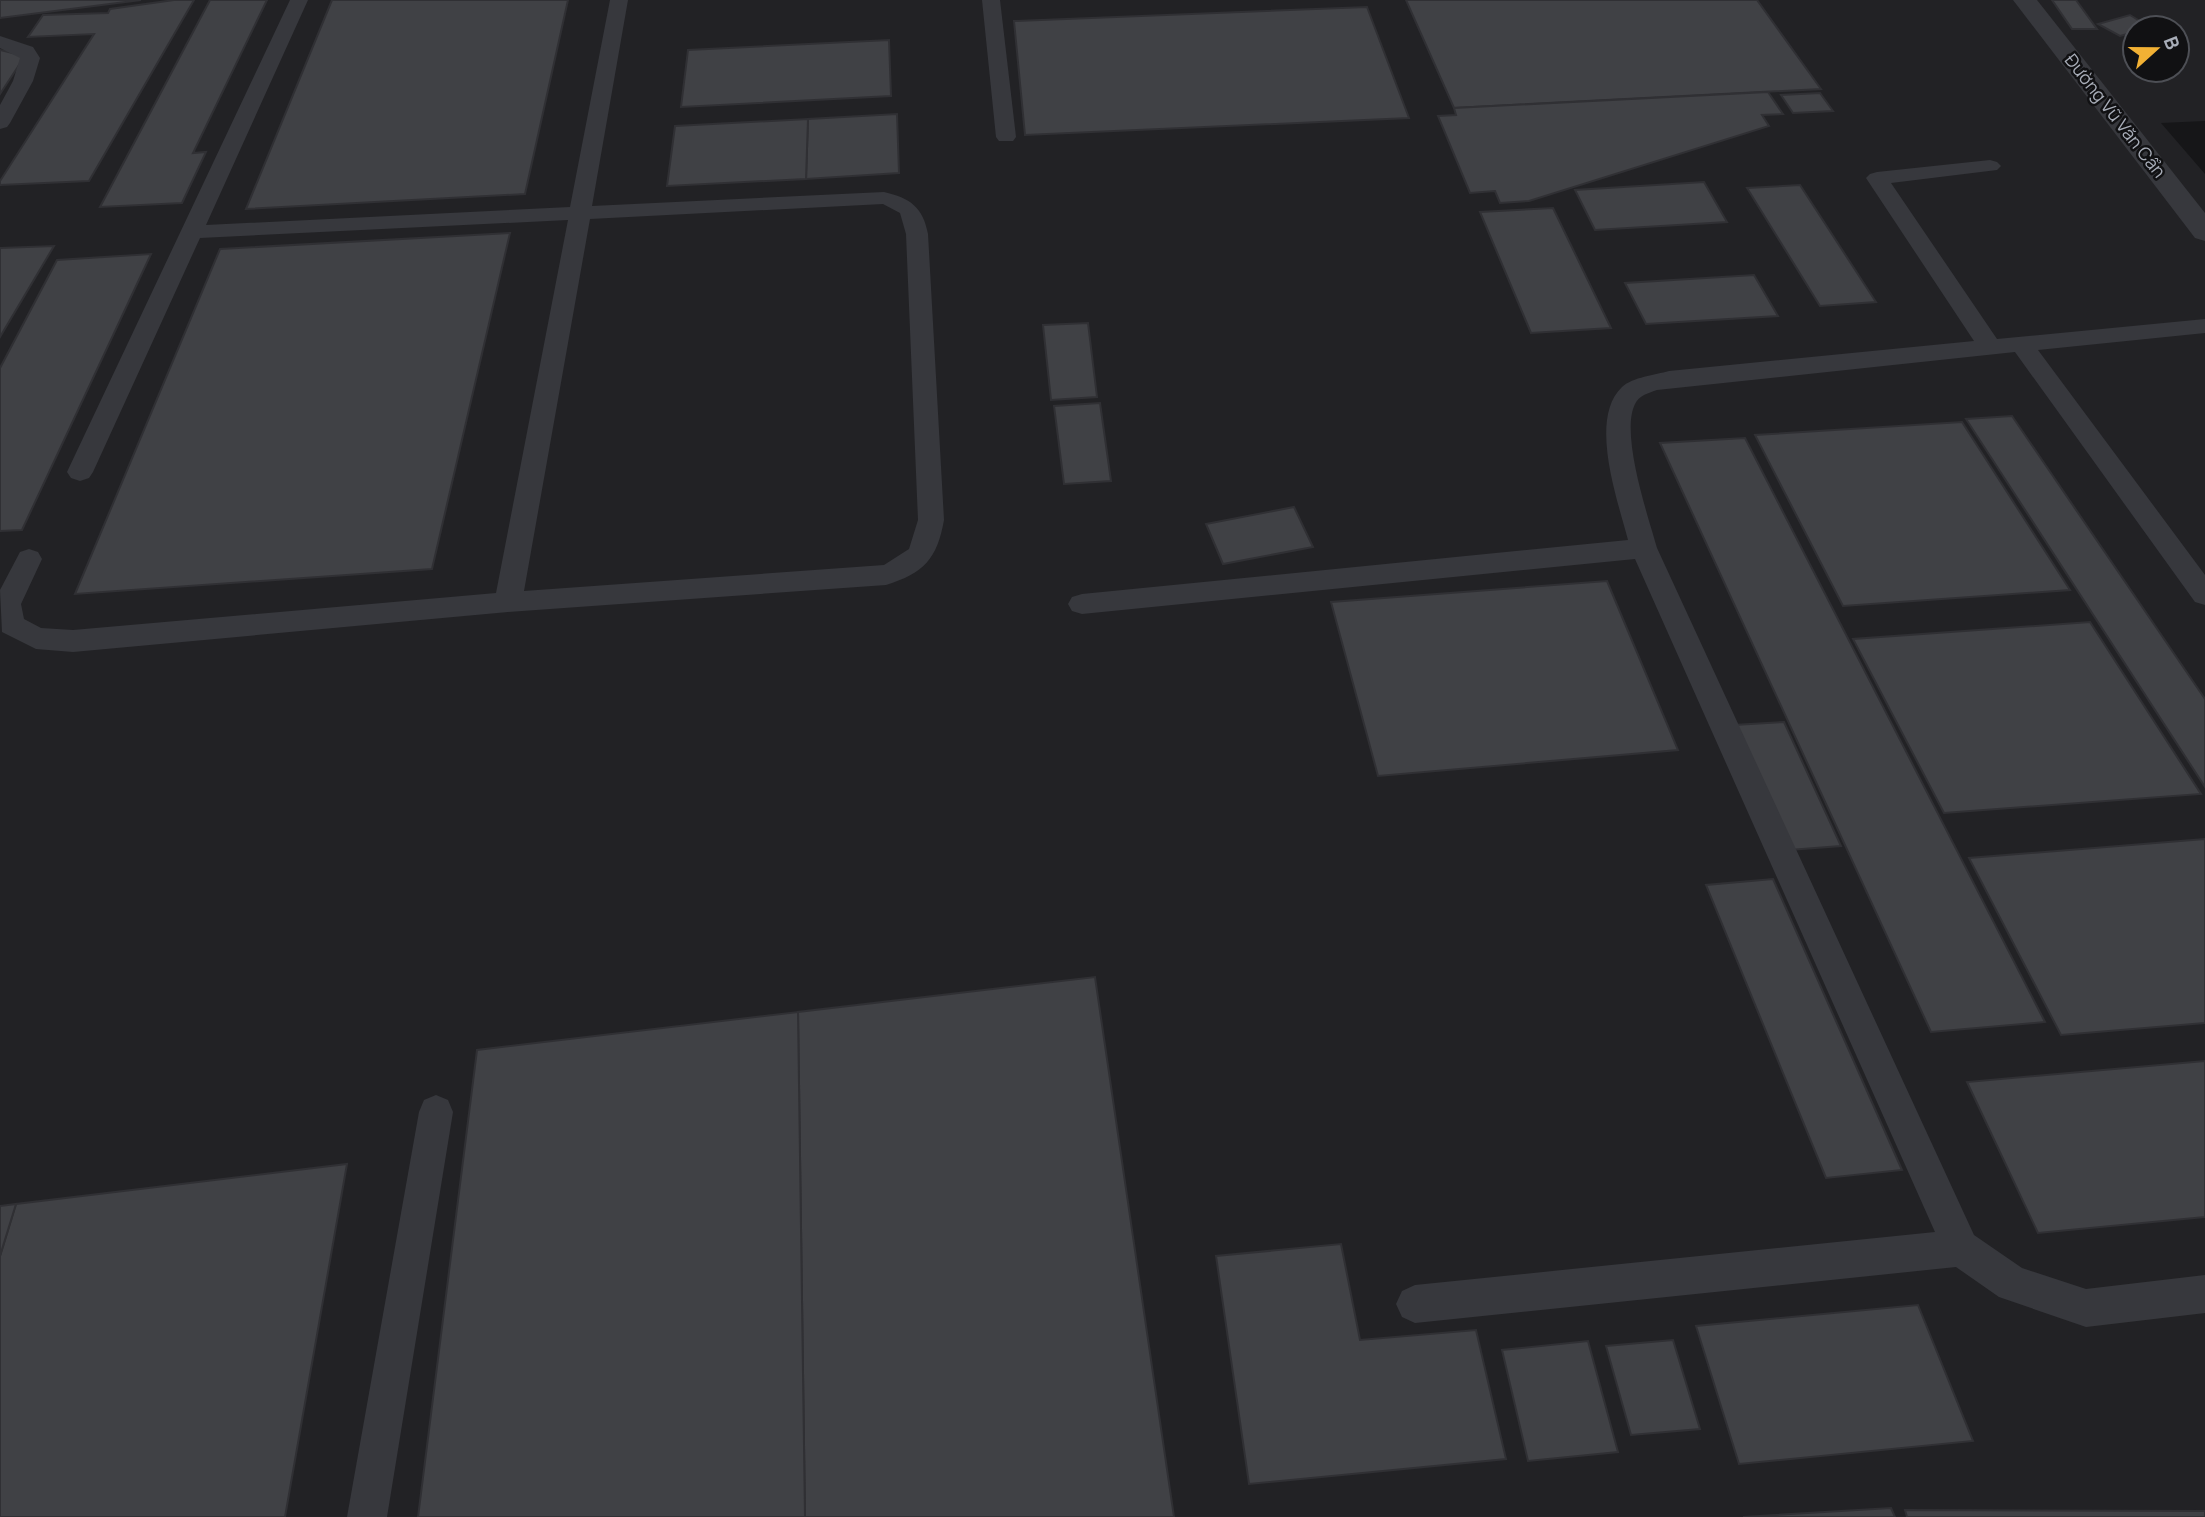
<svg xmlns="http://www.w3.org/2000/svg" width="2205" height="1517" font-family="Manrope,sans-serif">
<rect width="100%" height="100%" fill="#161618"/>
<path fill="#222225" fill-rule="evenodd" d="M0 0H2205V121L2161 123 2205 174V1517H0ZM2135 28H2177V70H2135Z"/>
<g fill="#404145" stroke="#303034" stroke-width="2">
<path d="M0 0H141L0 18Z"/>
<path d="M174 0H194L89 181 0 185V181L94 34 28 37 43 15 108 13 110 9Z"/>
<path d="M210 0H267L193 153 206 152 182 203 100 207Z"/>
<path d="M332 0H568L525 194 246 209Z"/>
<path d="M1406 0H1757L1821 89 1454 108Z"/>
<path d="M2052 0H2076L2097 29H2072Z"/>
<path d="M1367 7 1409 118 1025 135 1014 21Z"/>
<path d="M2130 15 2151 28H2135V32L2120 36 2098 24Z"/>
<path d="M889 40 891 96 681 107 688 50Z"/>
<path d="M0 50 25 56 0 94Z"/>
<path d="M1768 92 1783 114 1762 115 1769 126 1529 201 1500 203 1495 191 1470 193 1438 116 1456 115 1454 108Z"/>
<path d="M1820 93 1833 111 1793 113 1781 95Z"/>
<path d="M897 114 899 173 806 179 808 119Z"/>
<path d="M808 119 806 179 667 186 675 126Z"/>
<path d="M1704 182 1727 222 1595 230 1575 190Z"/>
<path d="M1800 185 1876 302 1820 306 1747 188Z"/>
<path d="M1553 208 1611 328 1531 333 1480 212Z"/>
<path d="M510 233 432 569 75 594 220 249Z"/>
<path d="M54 246 0 337V248Z"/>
<path d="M151 254 22 530 0 531V368L57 260Z"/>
<path d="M1754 275 1778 316 1646 324 1625 283Z"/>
<path d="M1088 323 1097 397 1051 400 1043 325Z"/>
<path d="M1100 403 1111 481 1064 484 1054 406Z"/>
<path d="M2012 416 2205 699V787L1966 419Z"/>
<path d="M1962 422 2070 590 1843 606 1755 435Z"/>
<path d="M1745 438 2045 1022 1931 1032 1660 443Z"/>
<path d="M1294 507 1313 547 1223 564 1206 524Z"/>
<path d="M1607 581 1678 750 1378 776 1331 602Z"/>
<path d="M2090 622 2201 794 1944 813 1853 639Z"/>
<path d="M1784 722 1841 846 1789 850 1734 725Z"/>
<path d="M2205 839V1023L2061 1035 1969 858Z"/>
<path d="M1773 879 1902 1170 1826 1178 1706 885Z"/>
<path d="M1095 977 1174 1517H805L798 1012Z"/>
<path d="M798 1012 805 1517H418L477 1050Z"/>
<path d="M2205 1061V1217L2038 1233 1967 1082Z"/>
<path d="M347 1164 285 1517H0V1256L16 1204Z"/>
<path d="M16 1204 0 1256V1206Z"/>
<path d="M1341 1244 1360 1340 1476 1330 1506 1459 1249 1484 1216 1256Z"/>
<path d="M1918 1305 1973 1441 1739 1464 1696 1326Z"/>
<path d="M1673 1340 1700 1429 1631 1435 1606 1346Z"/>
<path d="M1588 1341 1618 1452 1528 1461 1502 1350Z"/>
<path d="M1891 1508 1895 1517H1743Z"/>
<path d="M1905 1510 2205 1511V1517H1907Z"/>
</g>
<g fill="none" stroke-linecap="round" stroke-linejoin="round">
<g fill="#37383d" fill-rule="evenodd">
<path d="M290 0H308L206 225 570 207 610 0H628L592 206 884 192C910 198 923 207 928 234L944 520C937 559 924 573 886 585L508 612 73 652 36 649 2 632 0 590 20 552 29 549 38 552 42 559 21 604 24 619 41 628 73 630 496 593 568 220 200 238 93 472 89 478 80 481 71 478 67 472ZM883 204 900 213 906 234 918 520 909 549 884 565 524 591 590 219Z"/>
<path d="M982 0H1000L1016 137 1013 141H999L996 137Z"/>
<path d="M0 36 33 47 40 58 33 81 10 123 7 127 0 129V105L13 81 20 58 0 48Z"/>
<path d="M1990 160 1997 162 2001 166 1997 170 1891 183 1997 339 2205 319V333L2038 350 2205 575V605L2195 602 2015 352 1657 390C1649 393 1639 395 1635 404 1620 434 1648 516 1657 548L1974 1235 2022 1268 2086 1289 2205 1275V1313L2086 1327 1999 1297 1956 1267 1415 1323 1402 1317 1396 1304 1402 1291 1415 1285 1935 1232 1635 559 1082 614 1072 611 1068 604 1072 597 1082 594 1628 540C1618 501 1588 419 1622 387 1633 377 1655 375 1669 371L1974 341 1866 178 1870 174 1877 172Z"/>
<path d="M436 1095 448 1100 453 1112 387 1517H347L419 1112 424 1100Z"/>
</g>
<path fill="#37383d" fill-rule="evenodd" d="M2013 0H2037L2205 213V241L2195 238Z"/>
</g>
<g text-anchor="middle" stroke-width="5" stroke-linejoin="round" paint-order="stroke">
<g font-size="18" fill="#a8adb8" stroke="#111113">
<text transform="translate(2115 116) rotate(52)" y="6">Đường Vũ Văn Cẩn</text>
</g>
</g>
<g transform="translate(2156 49) rotate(69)"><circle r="33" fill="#111113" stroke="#4d4f55" stroke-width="2"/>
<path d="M0-5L12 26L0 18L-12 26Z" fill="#f2b134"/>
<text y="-10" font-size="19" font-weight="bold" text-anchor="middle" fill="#a8adb8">B</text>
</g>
</svg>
